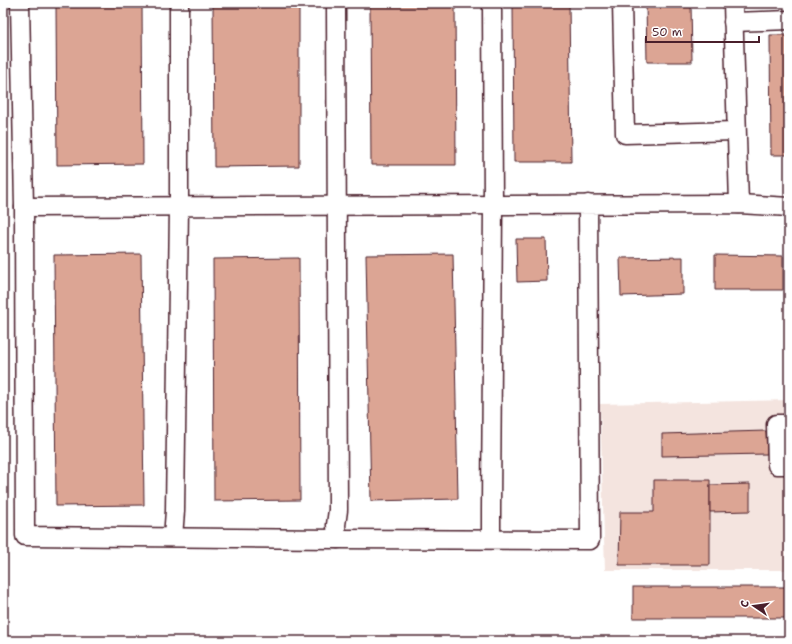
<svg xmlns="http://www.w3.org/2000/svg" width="792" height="644" font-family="'Shantell Sans',sans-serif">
<rect width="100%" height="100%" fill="#fff"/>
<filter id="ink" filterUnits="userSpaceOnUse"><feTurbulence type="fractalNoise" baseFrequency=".025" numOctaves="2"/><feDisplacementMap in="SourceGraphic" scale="8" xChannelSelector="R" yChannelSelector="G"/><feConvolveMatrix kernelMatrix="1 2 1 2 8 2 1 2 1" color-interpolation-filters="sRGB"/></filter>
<g filter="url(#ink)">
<path fill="#f4e4df" d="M789 400V570H605L600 404Z"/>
<g fill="#dca594" stroke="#4a1f2b">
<path d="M56 3H142L143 164 57 165Z"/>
<path d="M213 3H299V166L214 167Z"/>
<path d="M370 3H455L456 165H371Z"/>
<path d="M513 3H569L571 162H514Z"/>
<path d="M646 3H691L692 62H647Z"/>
<path d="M770 35H789V155H771Z"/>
<path d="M516 239H546L547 281 517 282Z"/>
<path d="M141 254 144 505 56 506 54 255Z"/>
<path d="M453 254 458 499 371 501 366 255Z"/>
<path d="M715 255 783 256V290H715Z"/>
<path d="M683 257V294L621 296 620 258Z"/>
<path d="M299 258 300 500 214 501 213 259Z"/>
<path d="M766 431 767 454 662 456V434Z"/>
<path d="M654 480H710V565H619L620 512H654Z"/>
<path d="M750 484V511L710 512V485Z"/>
<rect x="633" y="587" width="156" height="31"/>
</g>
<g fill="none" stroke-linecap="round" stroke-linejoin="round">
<g stroke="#4a1f2b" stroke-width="21">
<g id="minor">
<path d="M20 3 24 207"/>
<path d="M336 3 338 510 336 525 337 539"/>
<path d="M622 3 625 134 736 131"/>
<path d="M733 3 739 204"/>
<path d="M733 22 789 20"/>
<path d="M588 204 590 540 337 539 25 536 24 207 739 204 789 207"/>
<path d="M789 424H776L777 465H789"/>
<path d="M173 537 175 511 179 207V3"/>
<path d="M491 539V510L493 205 492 3"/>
</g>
</g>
<use href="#minor" stroke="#fff" stroke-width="18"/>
</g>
</g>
<rect width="792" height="644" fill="none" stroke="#fff" stroke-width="16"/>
<rect x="8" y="8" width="776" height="628" fill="none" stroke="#4a1f2b" stroke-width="1.5" filter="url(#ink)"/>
<g transform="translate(754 606) rotate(283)" stroke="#ffffff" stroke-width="3" paint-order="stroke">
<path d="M0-3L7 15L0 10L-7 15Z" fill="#4a1f2b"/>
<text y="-6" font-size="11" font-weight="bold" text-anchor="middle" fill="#4a1f2b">С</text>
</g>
<path d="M646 36v6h113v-6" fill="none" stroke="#4a1f2b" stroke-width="2"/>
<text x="652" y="36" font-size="12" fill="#4a1f2b" stroke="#ffffff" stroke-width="3" paint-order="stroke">50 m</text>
</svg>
